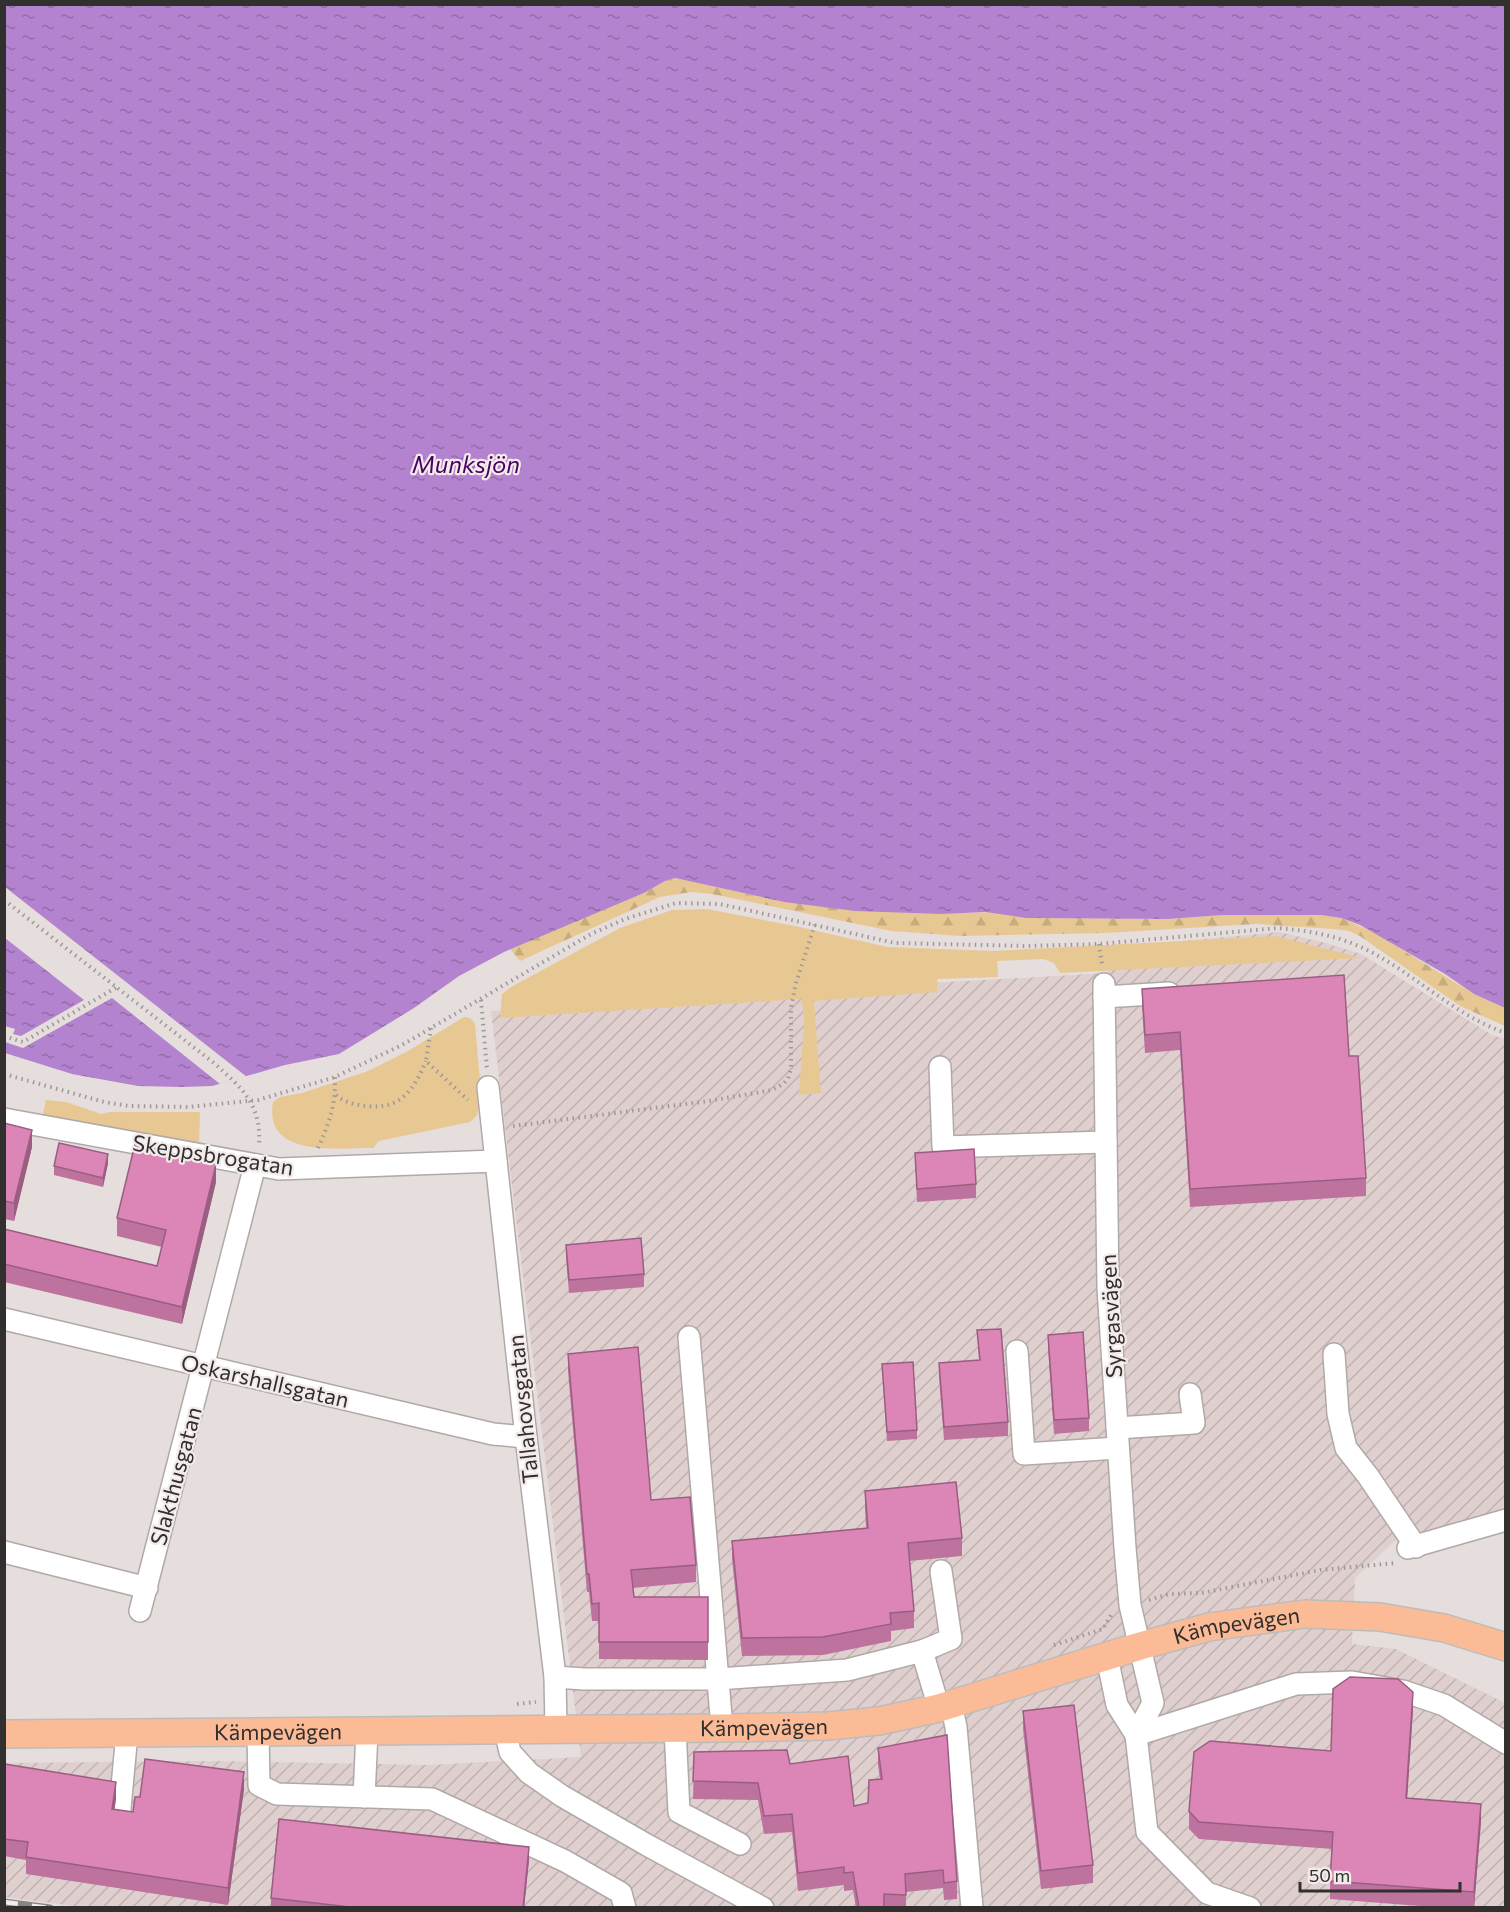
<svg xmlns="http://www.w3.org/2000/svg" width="1510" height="1912" font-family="Commissioner,sans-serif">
<defs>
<pattern id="industrial-furrows" width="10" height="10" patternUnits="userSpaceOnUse" patternTransform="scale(1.5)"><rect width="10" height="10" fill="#e0cfcf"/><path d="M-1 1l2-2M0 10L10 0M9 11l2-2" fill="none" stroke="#c1b2b2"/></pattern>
<pattern id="forest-firs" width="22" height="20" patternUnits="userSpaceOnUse" patternTransform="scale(1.5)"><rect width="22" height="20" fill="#e8c892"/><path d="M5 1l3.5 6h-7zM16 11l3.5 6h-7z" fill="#c7ac7e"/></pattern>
<pattern id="water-ripples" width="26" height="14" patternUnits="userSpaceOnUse" patternTransform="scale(1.5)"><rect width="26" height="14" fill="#b483cf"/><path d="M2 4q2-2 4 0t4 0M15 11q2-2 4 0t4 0" fill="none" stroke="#936ca8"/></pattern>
</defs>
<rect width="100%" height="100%" fill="#e6dddd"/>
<path fill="url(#industrial-furrows)" d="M1279 932 1326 943 1361 954 1492 1035 1505 1039V1508L1395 1541 1355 1578 1352 1644 1396 1649 1505 1703V1907H81L5 1897 4 1763 213 1761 431 1765 581 1757 491 1011 753 993 1108 973 1106 948Z"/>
<g fill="#e8c892">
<path d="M707 909 795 926 887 947 994 951 1276 936 1361 958 1060 973 1054 963 1043 959 997 961 998 977 937 979V992L814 1001 821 1093 799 1095 804 1023 802 999 500 1018 502 994 511 987 620 928 672 910Z"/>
<path d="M464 1017 470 1018 475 1024 481 1092 477 1115 470 1122 379 1141 373 1148C338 1148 263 1158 273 1102L280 1097 302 1093 368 1071 408 1051Z"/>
<path d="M46 1100 66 1102 101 1114 110 1112H200L199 1145 42 1118Z"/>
</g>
<path fill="url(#forest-firs)" d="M675 878 784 902 974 913 994 912 1026 918 1168 919 1223 915H1321L1341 918 1375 933 1474 994 1505 1008V1026L1460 1006 1360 936 1349 931 1334 929 1255 924 1105 933 960 936 891 931 712 894 691 892 660 897 520 961 510 949 644 893 665 881Z"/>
<path fill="url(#water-ripples)" d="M4 5H1505V1008L1474 994 1445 974 1360 925 1341 918 1321 915H1223L1168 919 1026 918 986 912 941 914 855 911 784 902 675 878 665 881 644 893 504 952 459 976 414 1008 339 1054 285 1065 212 1086 181 1087 138 1086 72 1074 5 1053Z"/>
<path fill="#e6dddd" d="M5 887 247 1077 220 1084 112 998 23 1048 5 1042V1026L15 1029 13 1034 21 1036 84 1000 5 938Z"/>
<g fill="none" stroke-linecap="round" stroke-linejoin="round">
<g stroke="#b1a8a8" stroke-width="24">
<g id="minor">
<path d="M1104 984 1108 1288 1125 1548 1130 1605 1153 1703 1136 1735"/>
<path d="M1104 997 1169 993"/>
<path d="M940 1067 943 1147 1106 1142"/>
<path d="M488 1087 526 1437 555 1677 556 1730"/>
<path d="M4 1119 279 1169 496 1161"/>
<path d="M4 1319 493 1434 526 1437"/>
<path d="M689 1337 722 1728"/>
<path d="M1017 1351 1024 1454 1118 1448"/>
<path d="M1334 1354 1338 1414 1346 1448 1368 1476 1416 1547"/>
<path d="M1117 1428 1194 1423 1190 1394"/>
<path d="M1408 1548 1506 1520"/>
<path d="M4 1552 147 1588"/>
<path d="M140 1611 255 1165"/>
<path d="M922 1651 951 1639 941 1571"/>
<path d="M1107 1657 1117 1705 1136 1735 1147 1832 1207 1893 1250 1908"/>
<path d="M555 1677 584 1679H718L847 1670 922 1651 939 1708"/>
<path d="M951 1704 956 1727 972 1908"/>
<path d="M675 1728 679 1812 740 1844"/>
<path d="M505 1730 510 1752 529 1773 562 1796 647 1845 763 1908"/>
<path d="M258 1732 259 1785 277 1794 432 1799 565 1861 621 1893 625 1908"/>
<path d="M1136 1735 1296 1684 1352 1682 1403 1691 1444 1705 1506 1743"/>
<path d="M364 1797 367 1732"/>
<path d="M119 1819 127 1733"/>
</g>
</g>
<g stroke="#bdbcbc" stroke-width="30">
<g id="major">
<path id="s1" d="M4 1734 722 1728 828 1726 879 1721 939 1708 1140 1646 1209 1627 1305 1614 1380 1617 1444 1628 1506 1647"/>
</g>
</g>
<g stroke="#9f9898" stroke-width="4" stroke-dasharray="1.5 4.5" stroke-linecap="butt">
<path d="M4 900 214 1063C243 1089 262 1105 259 1147"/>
<path d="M1099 944 1102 964"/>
<path d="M481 1000 487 1069"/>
<path d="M431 1028 426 1061 468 1100"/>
<path d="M4 1036 23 1042 117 987"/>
<path d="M4 1074 104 1102 129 1106 188 1107 258 1100 335 1077 402 1045 591 934 625 919 676 903 720 904 895 943 1027 946 1099 944 1278 928C1311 931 1341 936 1371 952 1417 976 1456 1016 1506 1033"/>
<path d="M336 1095C345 1103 356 1105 367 1106 401 1110 414 1089 426 1061"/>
<path d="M513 1126 709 1101 772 1090 783 1084 788 1079 791 1069V1007L796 983 815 924"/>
<path d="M318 1148C329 1124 336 1104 335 1077"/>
<path d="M1149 1600 1169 1594 1201 1593 1320 1570 1396 1563"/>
<path d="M1054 1645 1103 1629 1111 1615"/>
<path d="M517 1704 536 1702"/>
</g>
<use href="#minor" stroke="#fff" stroke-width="21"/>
<use href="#major" stroke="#fcbb97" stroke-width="27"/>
<g stroke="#898383" stroke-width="7">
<path id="rail" d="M4 1902 50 1908"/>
</g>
<use href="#rail" stroke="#f3eaea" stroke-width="4.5" stroke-dasharray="14" stroke-linecap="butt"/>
</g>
<g fill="#bd739e">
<path d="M1142 989 1349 1056 1366 1178V1196L1190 1207 1180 1050 1145 1053 1142 1006Z"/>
<path d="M4 1123 32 1147 14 1221 4 1219Z"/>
<path d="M915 1153 976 1184V1198L917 1202Z"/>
<path d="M108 1163 103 1187 54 1175V1166Z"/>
<path d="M216 1182 182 1324 4 1282V1229L157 1266 162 1247 117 1236V1218Z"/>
<path d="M566 1245 644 1274V1287L569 1293 566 1258Z"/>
<path d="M977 1330 1008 1422V1436L944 1440 939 1377V1363L979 1360Z"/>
<path d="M1048 1335 1089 1418V1431L1054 1434 1048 1348Z"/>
<path d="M568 1354 651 1500 696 1565V1582L633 1588 634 1597H708V1660L599 1659V1621H592L589 1592H587L568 1371Z"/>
<path d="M882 1364 917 1430V1439L887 1441Z"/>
<path d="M865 1491 962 1538V1556L909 1561 914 1611V1628L891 1631V1641L823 1655 742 1656 732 1559V1541L866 1528 865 1509Z"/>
<path d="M1413 1709 1407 1798 1481 1821 1474 1908H1446L1330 1899V1881L1332 1849 1199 1839 1189 1829V1811L1331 1751Z"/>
<path d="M1023 1711 1093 1865V1883L1041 1889 1023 1729Z"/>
<path d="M878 1748 957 1881V1899L944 1900 943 1888 906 1892V1908H856L853 1890 844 1891V1885L798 1891 792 1832 764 1834 758 1800 693 1799 694 1752 790 1764 854 1806 868 1803 880 1779 878 1765Z"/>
<path d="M4 1764 116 1799 114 1809 133 1812 244 1789 228 1905 26 1874V1860L4 1856Z"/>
<path d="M529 1860 524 1908H271V1898Z"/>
</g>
<g fill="#9a5e81">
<path d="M32 1130V1147L14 1221V1203Z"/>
<path d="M108 1154V1163L103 1187V1178Z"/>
<path d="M216 1164V1182L182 1324V1307Z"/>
<path d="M1413 1692V1709L1406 1816V1798Z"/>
<path d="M244 1772V1789L228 1905V1888Z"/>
<path d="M116 1782V1799L112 1827V1809Z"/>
<path d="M1481 1804V1821L1474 1908V1892Z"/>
<path d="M529 1847V1860L524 1908H523Z"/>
</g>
<g fill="#dc86b8" stroke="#9a5e81" stroke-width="1.5">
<path d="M1344 975 1349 1056H1358L1366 1178 1190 1189 1180 1032 1145 1035 1142 989Z"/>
<path d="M4 1123 32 1130 14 1203 4 1201Z"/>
<path d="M59 1143 108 1154 103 1178 54 1166Z"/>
<path d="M135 1144 216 1164 182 1307 4 1264V1229L157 1266 166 1230 117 1218Z"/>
<path d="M974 1149 976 1184 917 1189 915 1153Z"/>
<path d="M641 1238 644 1274 569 1280 566 1245Z"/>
<path d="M1001 1329 1008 1422 944 1427 939 1363 980 1360 977 1330Z"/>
<path d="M1083 1332 1089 1418 1054 1420 1048 1335Z"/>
<path d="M638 1347 651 1500 690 1497 696 1565 631 1570 634 1597H708V1642H599V1603L592 1604 589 1574H587L568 1354Z"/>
<path d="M913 1362 917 1430 887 1432 882 1364Z"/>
<path d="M956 1482 962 1538 908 1543 914 1611 890 1613 891 1624 823 1637 742 1638 732 1541 868 1528 865 1491Z"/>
<path d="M1350 1677 1398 1679 1413 1692 1406 1798 1481 1804 1474 1892 1330 1881 1333 1832 1199 1822 1189 1811 1194 1752 1210 1741 1331 1751 1333 1689Z"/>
<path d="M1074 1705 1093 1865 1041 1871 1023 1711Z"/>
<path d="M947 1735 957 1881 944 1883 943 1870 905 1874 906 1895 884 1894V1908H859L853 1872 844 1873V1867L798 1873 792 1814 764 1816 758 1783 693 1781 694 1752 787 1750 790 1764 848 1756 854 1806 868 1803 869 1780 882 1779 878 1748Z"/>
<path d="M145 1759 244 1772 228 1888 26 1857 28 1842 4 1839V1764L116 1782 112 1809 133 1812 135 1797H140Z"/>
<path d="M279 1819 529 1847 523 1908H359L271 1898Z"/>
</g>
<g text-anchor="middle" stroke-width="4.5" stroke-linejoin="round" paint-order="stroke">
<g font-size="22" fill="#322f2f" stroke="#f3eaea">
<text transform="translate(213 1155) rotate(9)" y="8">Skeppsbrogatan</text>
<text transform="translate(1111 1316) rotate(-93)" y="8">Syrgasvägen</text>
<text transform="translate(265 1381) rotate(13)" y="8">Oskarshallsgatan</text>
<text transform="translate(523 1409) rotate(-96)" y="8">Tallahovsgatan</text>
<text transform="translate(176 1476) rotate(-75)" y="8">Slakthusgatan</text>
<text dy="8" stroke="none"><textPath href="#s1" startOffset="1246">Kämpevägen</textPath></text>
<text dy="8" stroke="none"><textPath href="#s1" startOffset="760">Kämpevägen</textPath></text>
<text dy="8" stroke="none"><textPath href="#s1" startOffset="274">Kämpevägen</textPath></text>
</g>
<g font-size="24" font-style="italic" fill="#480063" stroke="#f3eaea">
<text x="466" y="473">Munksjön</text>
</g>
</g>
<rect width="1510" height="1912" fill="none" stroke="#322f2f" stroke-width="12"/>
<path d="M1300 1882v9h160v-9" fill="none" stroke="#322f2f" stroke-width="3"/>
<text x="1309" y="1882" font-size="18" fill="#322f2f" stroke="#f3eaea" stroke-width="4.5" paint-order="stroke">50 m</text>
</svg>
